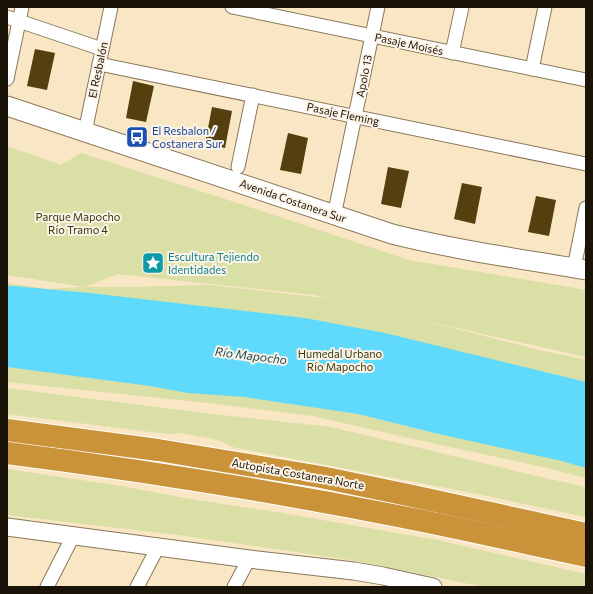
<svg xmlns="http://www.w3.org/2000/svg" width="593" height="594" font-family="Commissioner,sans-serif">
<rect width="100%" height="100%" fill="#f8e6c4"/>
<g fill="#dadfa5" fill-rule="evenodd">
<path d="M7 146 61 165 81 153 222 198 409 260 586 290V357L421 320 539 350 586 360V478L547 468 400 436 313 416 208 403 7 382V283L45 289 84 287 7 275ZM118 274 314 295 333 299 210 285 131 287H85Z"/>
<path d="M7 388 204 413 331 427 541 477 586 487V517L478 494 232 447 219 440 180 433 167 434 7 414Z"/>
<path d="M7 469 115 485 196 500 276 512 437 540 586 574V587H484L357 561 178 535 7 515Z"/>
</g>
<path fill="#60dafc" d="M8 286H14L90 293 305 318 385 333 586 382V468L562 461 443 435 358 414 244 397 188 393 150 386 67 375 7 367V288Z"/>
<g fill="#563f0e">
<path d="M35 49 55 53 47 90 27 86Z"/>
<path d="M133 81 154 86 146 122 126 118Z"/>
<path d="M212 107 232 111 225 148 205 144Z"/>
<path d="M288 133 308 138 301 174 280 170Z"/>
<path d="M388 167 409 171 401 208 381 204Z"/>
<path d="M462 183 482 187 475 224 454 219Z"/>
<path d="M536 196 556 200 549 236 528 232Z"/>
</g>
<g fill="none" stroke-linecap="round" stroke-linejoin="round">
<g stroke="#89785a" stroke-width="15">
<g id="minor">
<path d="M232 7 586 80"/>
<path d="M7 17 102 49"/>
<path d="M452 53 462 7"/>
<path d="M99 64 586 164"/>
<path d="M532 69 545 7"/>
<path d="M7 79 22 7"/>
<path d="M85 132 111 7"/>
<path d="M238 167 253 95"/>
<path d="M334 216 378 7"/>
<path d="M574 268 586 208"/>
<path d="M47 587 73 536"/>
<path d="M137 587 158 547"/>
<path d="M234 587 249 559"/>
</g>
</g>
<g stroke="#89785a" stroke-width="19">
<path id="tertiary" d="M7 527 249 559 354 571 383 576 433 587"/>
</g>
<g stroke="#89785a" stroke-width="21">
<path id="secondary" d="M7 106 392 234C456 250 521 259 586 270"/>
</g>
<g stroke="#fff" stroke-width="24">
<g id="motorway">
<path d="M7 430 158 450 321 477 408 495 586 534"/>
<path d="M7 453C140 470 272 491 403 517 464 529 525 543 586 556"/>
</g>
</g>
<use href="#minor" stroke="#fff" stroke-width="13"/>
<use href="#tertiary" stroke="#fff" stroke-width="17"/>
<use href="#secondary" stroke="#fff" stroke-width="19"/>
<use href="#motorway" stroke="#ca933a" stroke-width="22"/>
</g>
<defs>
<g id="bus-square" transform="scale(1.15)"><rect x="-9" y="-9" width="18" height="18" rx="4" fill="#1a4fb4" stroke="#fcf4e7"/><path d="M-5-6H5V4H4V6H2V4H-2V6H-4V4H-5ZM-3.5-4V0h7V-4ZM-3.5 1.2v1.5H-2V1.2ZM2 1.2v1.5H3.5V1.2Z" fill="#fff"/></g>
<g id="sight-square" transform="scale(1.15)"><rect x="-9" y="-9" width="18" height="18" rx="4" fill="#0f9aa8" stroke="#fcf4e7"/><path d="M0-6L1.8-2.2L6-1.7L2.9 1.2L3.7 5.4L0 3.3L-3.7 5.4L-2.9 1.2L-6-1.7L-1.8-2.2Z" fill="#fff"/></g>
</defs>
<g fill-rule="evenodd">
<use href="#bus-square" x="137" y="137"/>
<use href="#sight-square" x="153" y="263"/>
</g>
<g text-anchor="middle" stroke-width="4" stroke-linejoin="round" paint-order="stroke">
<g font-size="11" fill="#1a1307" stroke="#fcf4e7">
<text transform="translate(409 44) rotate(12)" y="4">Pasaje Moisés</text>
<text transform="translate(98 70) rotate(-78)" y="4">El Resbalón</text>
<text transform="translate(364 76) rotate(-79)" y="4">Apolo 13</text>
<text transform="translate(343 114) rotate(12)" y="4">Pasaje Fleming</text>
<text transform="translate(293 201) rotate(19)" y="4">Avenida Costanera Sur</text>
<text transform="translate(298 474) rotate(10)" y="4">Autopista Costanera Norte</text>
</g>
<g font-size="11" fill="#164399" stroke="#fcf4e7" text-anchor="start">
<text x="152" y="135">El Resbalon /<tspan x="152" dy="13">Costanera Sur</tspan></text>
</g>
<g font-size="11" fill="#373911" stroke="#fcf4e7">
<text x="78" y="221">Parque Mapocho<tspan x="78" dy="13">Río Tramo 4</tspan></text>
<text x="340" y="358">Humedal Urbano<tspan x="340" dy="13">Río Mapocho</tspan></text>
</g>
<g font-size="11" fill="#0d838f" stroke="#fcf4e7" text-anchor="start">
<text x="168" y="261">Escultura Tejiendo<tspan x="168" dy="13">Identidades</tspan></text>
</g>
<g font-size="12" font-style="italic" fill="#154a58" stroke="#fcf4e7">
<text transform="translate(251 356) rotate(7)" y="4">Río Mapocho</text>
</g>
</g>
<rect width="593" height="594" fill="none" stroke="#1a1307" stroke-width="16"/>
</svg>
